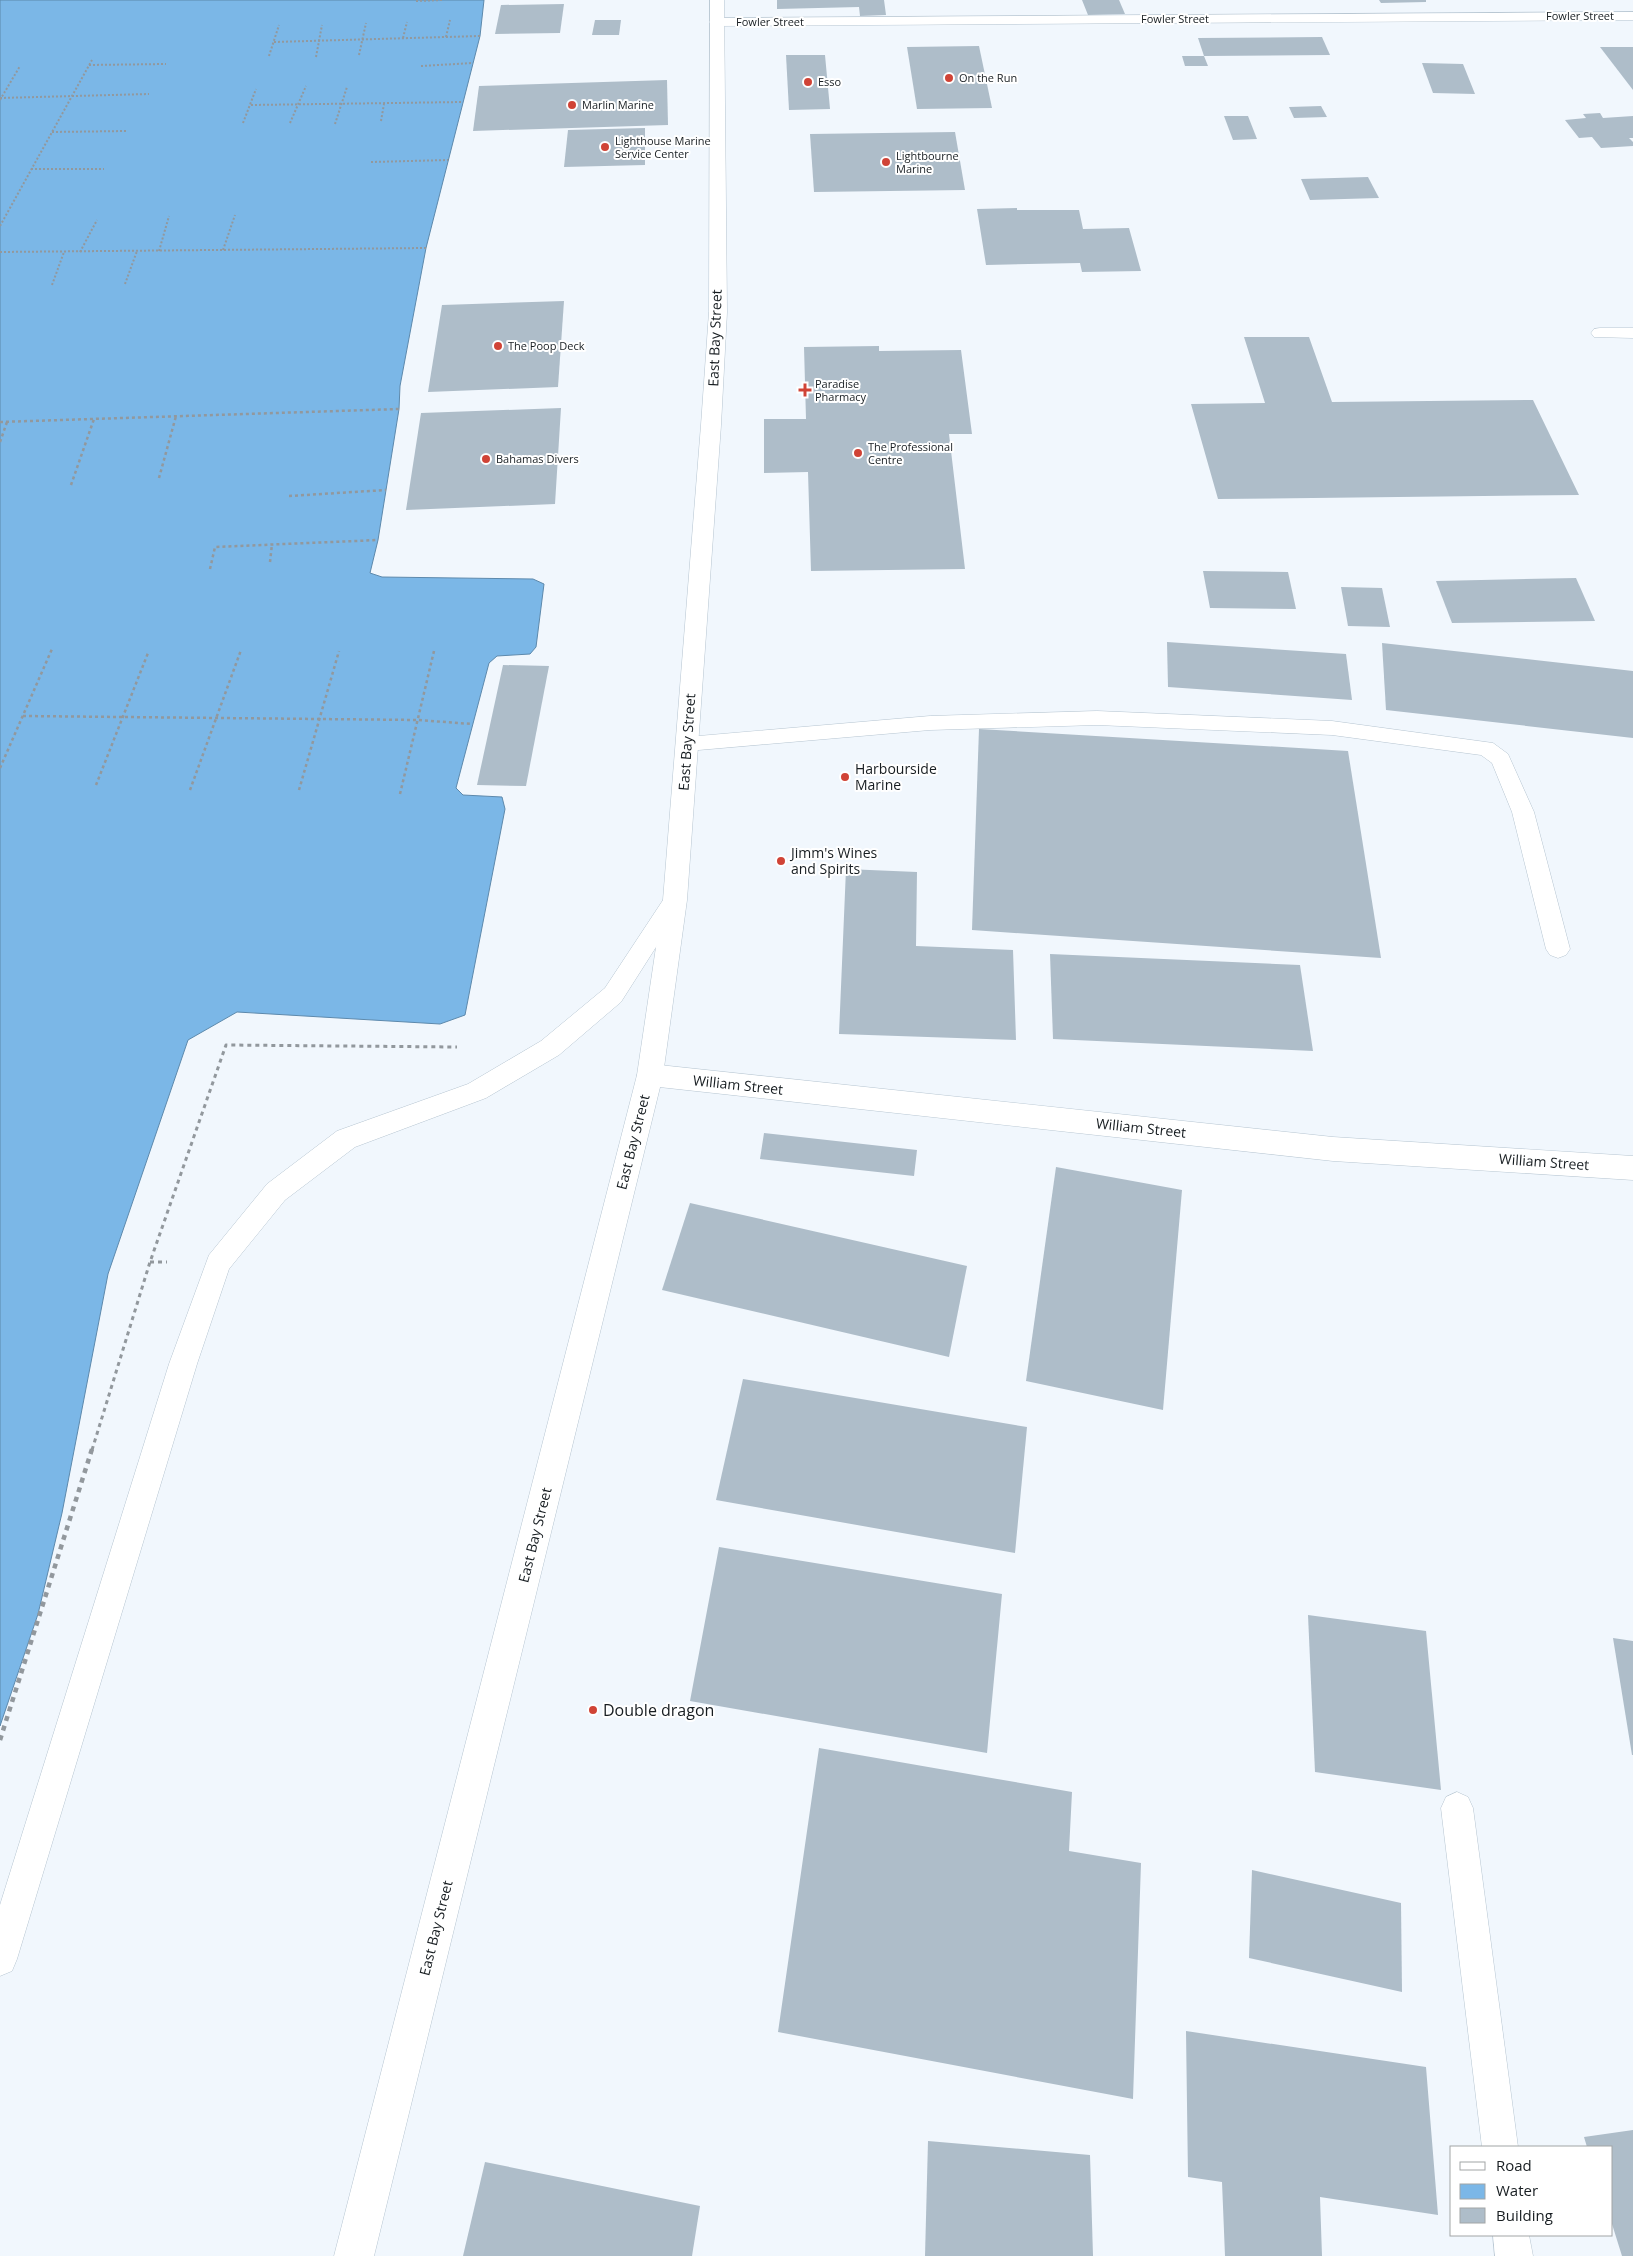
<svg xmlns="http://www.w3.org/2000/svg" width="1633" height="2256" font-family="'Open Sans',sans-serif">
<rect width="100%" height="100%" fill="#f1f7fd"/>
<path fill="#7bb7e7" stroke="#5d89ac" d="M0 0H484L480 36 426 248 400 386 399 409 378 540 370 573 382 577 533 579 544 584 536 647 530 654 497 656 489 663 456 788 463 795 502 797 505 809 465 1015 440 1024 237 1012 188 1040 108 1274 62 1513 38 1614 0 1726Z"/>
<g fill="#aebdc9">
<path d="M777 0H884L886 15 860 16 859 7 777 9Z"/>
<path d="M1082 0H1119L1125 14 1088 15Z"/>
<path d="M1379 0H1426V2L1381 3Z"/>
<path d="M564 4 560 33 495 34 501 5Z"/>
<path d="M595 20H621L619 35H592Z"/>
<path d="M1322 37 1330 55 1204 56 1198 38Z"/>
<path d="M979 46 992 108 917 109 907 47Z"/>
<path d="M1600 47H1633V90Z"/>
<path d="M786 55H825L830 109 789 110Z"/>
<path d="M1182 56H1204L1208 66H1185Z"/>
<path d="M1422 63 1463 64 1475 94 1433 93Z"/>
<path d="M667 80 668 125 473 131 479 86Z"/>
<path d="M1321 106 1327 117 1294 118 1289 107Z"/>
<path d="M1600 113 1603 118 1633 116V138H1629L1633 142V146L1601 148 1592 137 1579 138 1565 120 1586 118 1583 114Z"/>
<path d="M1224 116H1248L1257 139 1233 140Z"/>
<path d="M645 128V165L564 167 568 130Z"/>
<path d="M955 132 965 190 814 192 810 134Z"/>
<path d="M1368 177 1379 198 1310 200 1301 179Z"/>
<path d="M1017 208V210H1079L1083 229 1129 228 1141 271 1082 272 1080 263 986 265 977 209Z"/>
<path d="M564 301 558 387 428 392 442 305Z"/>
<path d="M1244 337H1309L1332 402 1533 400 1579 495 1218 499 1191 404 1265 403Z"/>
<path d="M879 346V351L961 350 972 434H949L965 569 811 571 808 472 764 473V419H806L804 347Z"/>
<path d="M561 408 555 504 406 510 421 413Z"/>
<path d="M1203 571 1288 572 1296 609 1210 608Z"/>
<path d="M1576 578 1595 621 1452 623 1436 581Z"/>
<path d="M1341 587 1382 588 1390 627 1348 626Z"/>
<path d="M1167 642 1346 654 1352 700 1168 687Z"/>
<path d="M1382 643 1633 671V738L1386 710Z"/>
<path d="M503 665 549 666 526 786 477 785Z"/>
<path d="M979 729 1348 751 1381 958 972 930Z"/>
<path d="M846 869 917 872 916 946 1013 950 1016 1040 839 1034Z"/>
<path d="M1050 954 1300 965 1313 1051 1053 1039Z"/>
<path d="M764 1133 917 1150 914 1176 760 1159Z"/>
<path d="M1056 1167 1182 1190 1163 1410 1026 1381Z"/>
<path d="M690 1203 967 1266 949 1357 662 1290Z"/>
<path d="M743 1379 1027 1427 1015 1553 716 1500Z"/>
<path d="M719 1547 1002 1594 987 1753 690 1701Z"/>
<path d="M1308 1615 1426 1631 1441 1790 1315 1772Z"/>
<path d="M1613 1638 1633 1641V1755H1632Z"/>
<path d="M819 1748 1072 1792 1069 1851 1141 1863 1133 2099 778 2032Z"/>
<path d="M1252 1870 1401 1903 1402 1992 1249 1958Z"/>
<path d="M1186 2031 1426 2067 1438 2215 1320 2197 1322 2256H1225L1222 2182 1188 2177Z"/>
<path d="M1633 2130V2256H1622L1612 2224V2147H1587L1584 2137Z"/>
<path d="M928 2141 1090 2155 1093 2256H925Z"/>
<path d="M485 2162 700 2206 692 2256H463Z"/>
</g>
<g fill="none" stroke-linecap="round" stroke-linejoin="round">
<g stroke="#b6c5d1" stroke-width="1">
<g id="lane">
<path d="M1097 711 1332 721 1493 743 1508 754 1534 812 1570 949 1566 955 1558 958 1550 955 1546 949 1512 812 1492 763 1481 755 1332 735 1097 725 930 730 687 751 680 749 677 744 680 739 687 737 930 716Z"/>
<path d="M675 891 683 894 686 900 621 1002 559 1055 486 1098 355 1147 285 1200 229 1269 197 1364 17 1959 12 1971 0 1976V1905L169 1364 209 1255 267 1184 337 1131 468 1084 541 1041 605 988 667 894Z"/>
<path d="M1457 1792 1468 1797 1473 1808 1518 2147H1482L1441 1808 1446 1797Z"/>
<path d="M1493 2235H1529L1533 2256H1495Z"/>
</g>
</g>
<g stroke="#b6c5d1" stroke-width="1">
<g id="street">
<path d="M1633 12V20L716 26 709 22 716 18Z"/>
<path d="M1600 328H1633V338L1594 337 1591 333 1594 329Z"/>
<path d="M650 1064 1333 1137 1633 1156V1180L1333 1161 650 1086 641 1083 637 1075 641 1067Z"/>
</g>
</g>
<g stroke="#b6c5d1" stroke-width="1">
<path id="highway" d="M710 0H724L727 312 721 425 687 900 663 1075 374 2256H334L637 1075 663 900 701 425 709 312Z"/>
</g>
<g stroke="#92989d" stroke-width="2" stroke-dasharray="2 2" stroke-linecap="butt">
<path d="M416 1 443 0"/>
<path d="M446 37 450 20"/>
<path d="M403 38 407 22"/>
<path d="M274 42 480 36"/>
<path d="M359 55 366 23"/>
<path d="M269 56 279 25"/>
<path d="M316 57 322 25"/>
<path d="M89 65 166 64"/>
<path d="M421 66 473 63"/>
<path d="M0 98 149 94"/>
<path d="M0 100 20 66"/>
<path d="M251 105 463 102"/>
<path d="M381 121 384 104"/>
<path d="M243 123 256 89"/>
<path d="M290 123 306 86"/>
<path d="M335 124 347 87"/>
<path d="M52 132 127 131"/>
<path d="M371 162 448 160"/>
<path d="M31 169H104"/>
<path d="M0 226 92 60"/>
<path d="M223 250 235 215"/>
<path d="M159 251 169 216"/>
<path d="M0 252 426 248"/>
<path d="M80 252 97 220"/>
<path d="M125 284 137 251"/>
<path d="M52 285 64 252"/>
</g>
<g stroke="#92989d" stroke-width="2.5" stroke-dasharray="3 3" stroke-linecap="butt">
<path d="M0 422 399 409"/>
<path d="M0 442 7 422"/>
<path d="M159 478 176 416"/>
<path d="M71 485 94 419"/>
<path d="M289 496 386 490"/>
<path d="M270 562 272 544"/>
<path d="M210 569 215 547 378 540"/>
<path d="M23 716 418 720 472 724"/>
<path d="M0 768 52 649"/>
<path d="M96 785 148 653"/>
<path d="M190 790 241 650"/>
<path d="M299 790 339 651"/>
<path d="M400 794 434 651"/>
</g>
<g stroke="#92989d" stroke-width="3" stroke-dasharray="4 4" stroke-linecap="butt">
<path d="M150 1262H167"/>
<path d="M92 1450 150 1262 226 1045 457 1047"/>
</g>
<path stroke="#92989d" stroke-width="4.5" stroke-dasharray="5 5" stroke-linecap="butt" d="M0 1740 92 1449"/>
<use href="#lane" fill="#fff" fill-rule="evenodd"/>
<use href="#street" fill="#fff" fill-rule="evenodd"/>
<use href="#highway" fill="#fff" fill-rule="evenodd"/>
</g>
<g fill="#d04336" stroke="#fff" stroke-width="2">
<circle cx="949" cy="78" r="5"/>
<circle cx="808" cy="82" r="5"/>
<circle cx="572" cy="105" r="5"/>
<circle cx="605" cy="147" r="5"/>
<circle cx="886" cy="162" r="5"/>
<circle cx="498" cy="346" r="5"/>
<path d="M802.5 382.5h5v5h5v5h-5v5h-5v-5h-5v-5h5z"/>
<circle cx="858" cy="453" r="5"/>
<circle cx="486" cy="459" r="5"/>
<circle cx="845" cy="777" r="5"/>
<circle cx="781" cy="861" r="5"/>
<circle cx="593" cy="1710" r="5"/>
</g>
<g text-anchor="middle" stroke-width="4" stroke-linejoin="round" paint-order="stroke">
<g font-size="11" fill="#171d21" stroke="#fff">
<text x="1580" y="20">Fowler Street</text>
<text x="1175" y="23">Fowler Street</text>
<text x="770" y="26">Fowler Street</text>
</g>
<g font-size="11" fill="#171d21" stroke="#fff" text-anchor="start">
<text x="959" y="82">On the Run</text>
<text x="818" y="86">Esso</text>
<text x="582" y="109">Marlin Marine</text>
<text x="615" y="145">Lighthouse Marine<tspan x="615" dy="13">Service Center</tspan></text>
<text x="896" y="160">Lightbourne<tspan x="896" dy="13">Marine</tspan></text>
<text x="508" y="350">The Poop Deck</text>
<text x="815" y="388">Paradise<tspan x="815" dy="13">Pharmacy</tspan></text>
<text x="868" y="451">The Professional<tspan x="868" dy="13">Centre</tspan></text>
<text x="496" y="463">Bahamas Divers</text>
</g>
<g font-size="14" fill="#171d21" stroke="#fff">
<text transform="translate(715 338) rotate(-88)" y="5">East Bay Street</text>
<text transform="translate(687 742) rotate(-86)" y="5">East Bay Street</text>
<text transform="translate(738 1085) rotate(6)" y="5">William Street</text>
<text transform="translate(1141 1128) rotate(6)" y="5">William Street</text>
<text transform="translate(633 1142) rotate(-76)" y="5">East Bay Street</text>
<text transform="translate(1544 1162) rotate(4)" y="5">William Street</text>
<text transform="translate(535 1535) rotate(-76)" y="5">East Bay Street</text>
<text transform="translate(436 1928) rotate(-76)" y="5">East Bay Street</text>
</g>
<g font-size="14" fill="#171d21" stroke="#fff" text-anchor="start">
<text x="855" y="774">Harbourside<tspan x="855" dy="16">Marine</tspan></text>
<text x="791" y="858">Jimm's Wines<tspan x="791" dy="16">and Spirits</tspan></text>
</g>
<g font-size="16" fill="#171d21" stroke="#fff" text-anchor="start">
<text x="603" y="1716">Double dragon</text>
</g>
</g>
<rect x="1450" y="2146" width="162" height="90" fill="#ffffff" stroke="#a2a5a6"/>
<rect x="1460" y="2162" width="25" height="8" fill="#ffffff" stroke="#a2a5a6"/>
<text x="1496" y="2171" font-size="15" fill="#171d21">Road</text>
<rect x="1460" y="2184" width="25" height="15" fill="#7bb7e7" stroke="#a2a5a6"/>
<text x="1496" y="2196" font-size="15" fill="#171d21">Water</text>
<rect x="1460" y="2208" width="25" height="15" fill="#aebdc9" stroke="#a2a5a6"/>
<text x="1496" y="2221" font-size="15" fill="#171d21">Building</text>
</svg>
